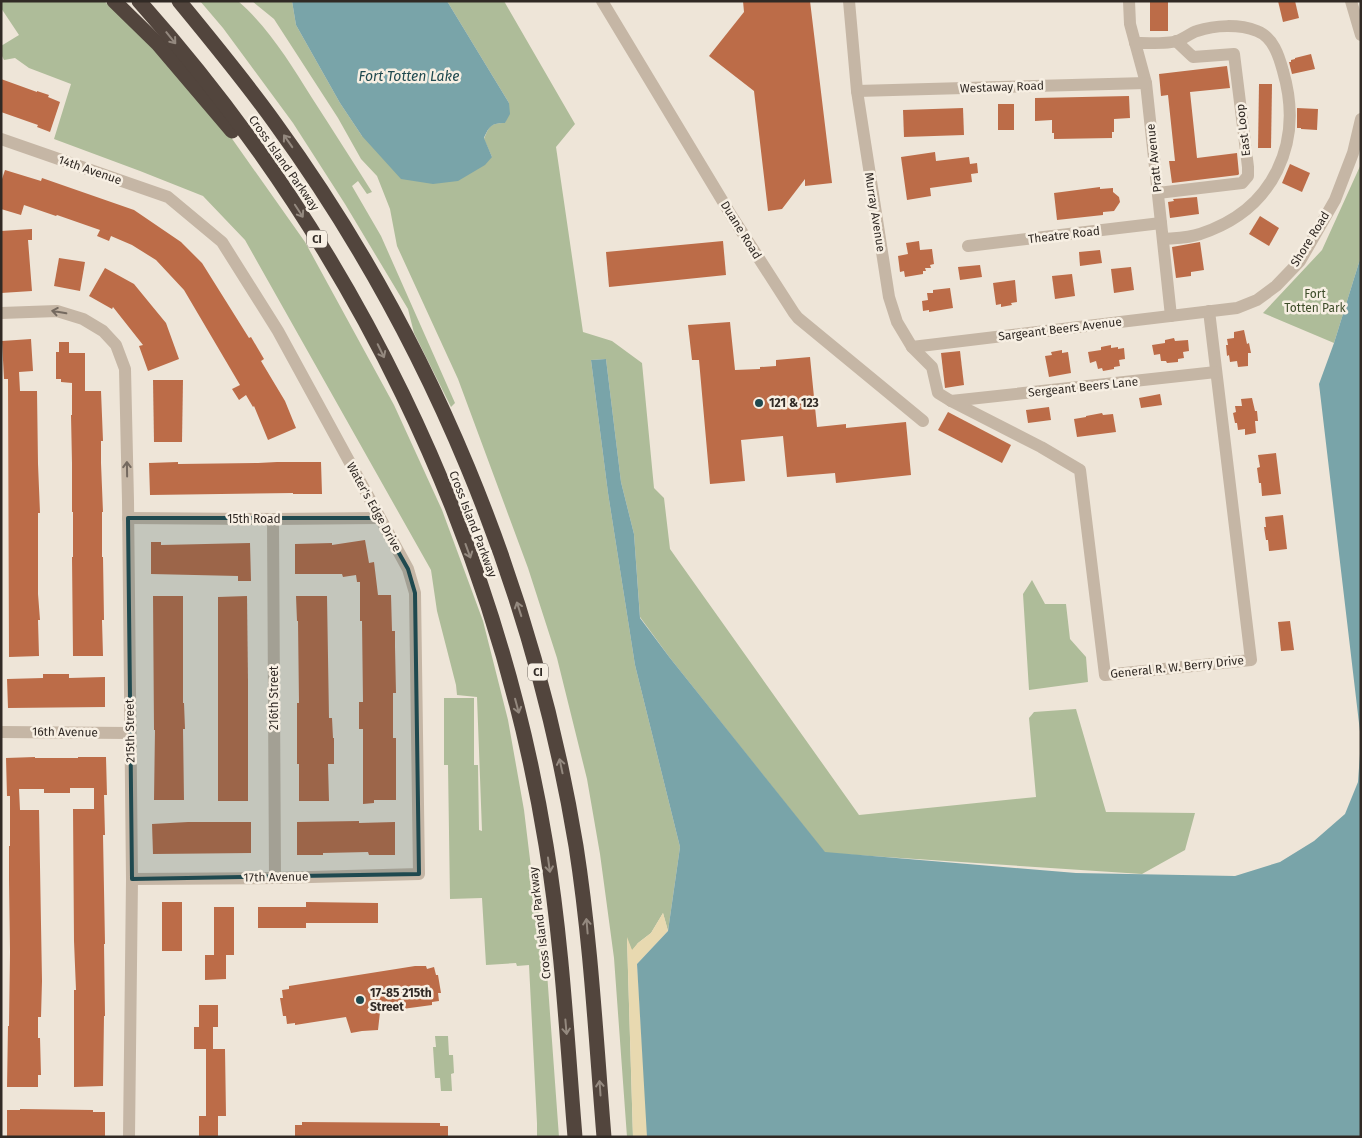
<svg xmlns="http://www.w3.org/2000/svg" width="1362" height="1138" font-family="'Fira Sans',sans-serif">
<rect width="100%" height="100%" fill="#eee5d8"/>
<g fill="#aebc99">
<path d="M1 1H104L156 48 228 133 305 242 394 405 442 510 483 621 508 720 524 810 532 876 545 945 559 1137H537V1123L529 965 517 966 516 963 486 965 482 898 450 899 448 765H444V698H474V765H478L479 830 482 831 477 697 457 695 456 685 437 611 431 570 245 240 203 196 140 171 54 139 71 84 29 68 15 58 4 60 1 54V46L19 35 1 8Z"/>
<path d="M200 1H238C269 28 290 63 312 98 332 129 352 160 372 192L367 194 358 181 352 186 381 236 455 403 451 407 414 333 408 309 345 204 293 123 223 28Z"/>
<path d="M252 1H292L296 25 340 103 362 136 492 157 484 139C489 126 491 123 505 123L509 103 447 1H504L575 124 556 147 583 332 612 341 642 363 654 488 664 498 670 549 859 815 1036 797 1029 718 1034 712 1076 709 1106 812 1195 813 1185 850 1142 874 825 853 670 658 640 617 634 534 621 482 606 359 591 360 608 493 635 665 680 847 668 931 663 913 651 933 638 943 632 951 627 939 633 1137H627L614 958 600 854 587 779 557 658 528 568 458 379 397 246 390 209 377 176 361 159 338 118 274 19Z"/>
<path d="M1361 164V256L1334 343 1263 313 1322 250Z"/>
<path d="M1032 580 1045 604H1066L1070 639 1086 657 1088 682 1029 690 1023 594Z"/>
<path d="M435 1036H448L449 1055H453L454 1073 451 1074 452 1091H441L440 1078H435L433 1047H436Z"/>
</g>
<path fill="#e8d9b0" d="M663 913 668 931 637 964 648 1137H633L627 937 632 950 638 943 651 933Z"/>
<g fill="#79a4a9">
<path d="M292 1H447L509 103 510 114 505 123C492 123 489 126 484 138L492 157 485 165 458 181 433 184 401 179 362 136 340 103 296 25Z"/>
<path d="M1361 256V1137H647L637 964 668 931 680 847 635 665 608 493 591 360 606 359 621 482 634 534 640 618 670 658 825 852 1076 873 1235 876 1280 862 1314 841 1345 814 1358 782 1361 740 1319 384 1334 343Z"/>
</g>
<g fill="#bc6c48">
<path d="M743 1H810L832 183 805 186V179L782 209 768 211 754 91 709 56 744 12Z"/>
<rect x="1150" y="1" width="18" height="30"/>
<path d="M1278 1H1295L1299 18 1283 22Z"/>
<path d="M1311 54 1315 69 1292 74 1289 62H1291V60L1295 59V58Z"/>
<path d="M1227 66 1230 88 1190 92 1197 158 1237 153 1239 174 1238 175 1172 183 1169 161H1175L1168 95 1161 96 1159 74Z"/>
<path d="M1 79 37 92V91L49 95 48 97 60 102 50 132 37 127 38 125 1 112Z"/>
<path d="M1259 84H1272L1271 148H1258Z"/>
<path d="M1129 96 1130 118 1114 119V132H1112V138L1054 139V133H1052V120L1035 121V98Z"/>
<rect x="998" y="104" width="16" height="26"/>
<path d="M963 108 964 135 904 137 903 110Z"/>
<path d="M1297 108 1318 109 1317 130 1301 129V128H1297Z"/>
<path d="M935 152 936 161 969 157 970 164 977 163 978 173 971 174 972 182 930 188 931 196 907 200 901 157Z"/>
<path d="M1290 164 1310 173 1302 192 1282 183Z"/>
<path d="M5 170 41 181 42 178 134 210 181 242 202 263 249 338 251 337 264 359 261 361 285 401 296 428 268 440 254 406 253 407 246 395 239 400 232 389 240 385 184 290 156 260 132 245 111 236 109 241 97 236 100 230 57 215 56 216 24 205 21 215 1 209V182Z"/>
<path d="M1100 187V189L1113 188V192L1119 197 1120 202 1114 211 1103 212V215L1057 220 1054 193Z"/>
<path d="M1197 197 1199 214 1170 218 1168 202 1174 201 1173 199Z"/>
<path d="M1260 216 1279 228 1269 246 1249 234Z"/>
<path d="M32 229V240H28L32 291 1 293V231Z"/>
<path d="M723 241 726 275 609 287 606 252Z"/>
<path d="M919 241 920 250 932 249 934 264 930 265 931 268H925L926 271H923V274L905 277 904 271 900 272 898 256 908 254 906 243Z"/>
<path d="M1200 242 1204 270 1191 272V276L1176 278 1172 247Z"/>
<path d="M1100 250 1102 263 1080 266 1079 252Z"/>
<path d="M59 258 85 262 80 291 54 286Z"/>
<path d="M980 265 982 277 960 280 958 267Z"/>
<path d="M1131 267 1134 290 1114 293 1111 269Z"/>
<path d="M105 268 134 284 152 306 166 323 179 359 148 371 139 346 143 345 113 307 112 309 89 296Z"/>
<path d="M1072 274 1075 296 1055 299 1052 276Z"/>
<path d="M1015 280 1017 302 1011 303 1012 305 1001 307V304L996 305 993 283Z"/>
<path d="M950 288 953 308 929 312V310L923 311 922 301 928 300 927 293H933V290Z"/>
<path d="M730 322 735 370 760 369V367L776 366V360L810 357 817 427 846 424V428L906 422 911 475 836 483 835 473 787 477 783 436 741 440 745 481 710 484 699 360H692L688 325Z"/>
<path d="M1244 330 1247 344 1249 343 1251 353H1248V366L1238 367 1237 361 1230 362 1229 355 1227 356 1226 345H1228L1227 339 1234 338V332Z"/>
<path d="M1174 338 1175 341 1188 340 1189 351 1183 352 1184 358 1178 359V362L1167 363 1166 361H1161L1160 354 1154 355 1152 345 1165 343V340Z"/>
<path d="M31 339 33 371 19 372 20 391H37L38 464 40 513H38V594L40 620H38L39 656 9 657 8 379H4L2 341Z"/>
<path d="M59 342H69V353H85V391H101L103 441H101V463L103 512H102V557H103L104 620H102L103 656H73L72 557H73V512H72V463L71 415H72V383L61 382V379H56V352H59Z"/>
<path d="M1111 345V348L1118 347V349L1124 348 1125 359 1119 360 1120 366 1114 367V369L1103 371 1102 368 1098 369 1096 361 1090 363 1088 352 1101 350V347Z"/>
<path d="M1062 350V353L1068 352 1071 373 1049 377 1045 356 1052 355 1051 352Z"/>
<path d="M960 351 964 385 945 388 941 353Z"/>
<path d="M153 380H183L182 442H154Z"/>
<path d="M1160 394 1162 405 1141 408 1139 398Z"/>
<path d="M1252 398 1255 411H1257L1258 421H1255L1256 433 1245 435V429L1238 430 1237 423H1235L1233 413 1236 412 1235 406H1242L1241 399Z"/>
<path d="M1049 407 1051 420 1028 423 1026 410Z"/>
<path d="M948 412 1011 445 1002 463 938 430Z"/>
<path d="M1102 413 1103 415 1113 414 1116 432 1077 437 1074 419 1086 417V416Z"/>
<path d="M1276 453 1281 494 1262 496 1261 483H1259L1257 468 1260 467 1258 455Z"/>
<path d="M178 462V464L258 463 277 462H321L322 494H293V493L150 495 149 463Z"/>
<path d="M1283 515 1287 549 1269 551 1268 540H1266L1264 527H1266L1265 517Z"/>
<path d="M365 540 369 563 374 562 378 595H391L392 631H395V647L396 693H393V738H396V800H374V803L363 804V729H359V702H363L362 621H360V582H357L356 575 343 577 342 574H295V544L332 543V545Z"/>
<path d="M151 542H161V545L250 543 251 581H238V576L151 574Z"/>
<path d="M153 596H183V703H184L185 729H183L184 800H154L155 730H154Z"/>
<path d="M247 596 248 681V801H218V597Z"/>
<path d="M296 596H327L329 718H332L333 738H334V764H328L329 801H299V764H297V703H299L298 621H297Z"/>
<path d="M1290 621 1294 650 1281 651 1278 622Z"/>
<path d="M43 674H69V678L105 677V707L8 708 7 679 43 678Z"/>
<path d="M35 757V758H78V757H106L107 795H104L105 835H103L105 944H104L105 1016H104L103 1086 74 1087V990H76L74 941 73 809H94V788H70V793H44V789H19L20 810H39L42 981 41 1017H38V1038H40L41 1075H38V1087H7L8 1026H9L10 952 9 880V846H10V796H7L6 758Z"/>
<path d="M359 821V823L395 822V855H369L368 852 323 853V855H297V822Z"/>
<path d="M188 822H251V853L153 854 152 824Z"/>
<rect x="162" y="902" width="20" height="49"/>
<path d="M306 902 378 903V923H306V928H258V907H306Z"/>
<path d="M214 907H234V955H226V979L205 980V955H214Z"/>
<path d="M415 966H426L427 969 434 967 436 975H438L441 993H438L439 1001 432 1002V1005L380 1012 378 1030 362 1031 351 1033 346 1017 295 1025V1023L287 1024 286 1016H283L280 998H283L282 990 289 989V986Z"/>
<path d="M199 1005H218V1027H213V1049H194V1027H199Z"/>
<path d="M206 1049H225L226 1116H218V1137H199V1116H206Z"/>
<path d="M20 1109 93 1110V1112H105V1137H7V1110H20Z"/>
<path d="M302 1122 440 1123V1126H448V1137H295V1125H302Z"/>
</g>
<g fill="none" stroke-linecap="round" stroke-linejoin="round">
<g stroke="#c5b6a5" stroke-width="12">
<path d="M602 1 731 215 794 313 798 318 923 421"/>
<path d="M849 1 857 91 889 297 897 322 912 347 932 367 938 393 951 401 1041 447 1080 470 1105 675 1251 660 1209 311"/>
<path d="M1129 1 1130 24 1146 83 1171 316"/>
<path d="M1351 1 1361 35"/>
<path d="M1135 43C1144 43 1169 44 1177 41 1184 39 1190 33 1197 31 1215 25 1239 24 1257 31 1273 37 1279 56 1283 71 1304 143 1274 210 1200 234 1189 238 1175 238 1163 239"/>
<path d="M857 91 1146 83"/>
<path d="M1 139 168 197 222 242 278 331 408 569 415 593 419 874 275 878 132 879"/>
<path d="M1158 193 1242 183 1248 176V167L1234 54 1193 57 1176 41"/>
<path d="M968 246 1161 223"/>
<path d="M1 313 57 311 83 319 103 331 116 345 125 369 128 501 132 879 129 1137"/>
<path d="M912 347 1237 308 1257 300 1276 286 1300 261 1335 200 1353 153 1361 119"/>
<path d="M951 401 1216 372"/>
<path d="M128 518 273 519 379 518"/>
<path d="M273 519 275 878"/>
<path d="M1 732 129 733"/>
</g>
<g stroke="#52453d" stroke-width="15">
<path d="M114 1 158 44 232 131"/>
<path d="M139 1C350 237 495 532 546 845 562 941 567 1039 575 1137"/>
<path d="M179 1C212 41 245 81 275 123 430 336 533 586 576 846 591 942 596 1040 604 1137"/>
</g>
</g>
<defs><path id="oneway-shaft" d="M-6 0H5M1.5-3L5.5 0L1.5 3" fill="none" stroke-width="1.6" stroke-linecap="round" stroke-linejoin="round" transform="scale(1.25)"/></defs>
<g stroke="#94897f">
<use href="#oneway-shaft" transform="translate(171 38) rotate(51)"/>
<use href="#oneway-shaft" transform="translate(288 141) rotate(-125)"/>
<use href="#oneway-shaft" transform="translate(299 211) rotate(57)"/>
<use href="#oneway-shaft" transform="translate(381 351) rotate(64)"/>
<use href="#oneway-shaft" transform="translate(468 551) rotate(70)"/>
<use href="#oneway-shaft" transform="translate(519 609) rotate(-108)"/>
<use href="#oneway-shaft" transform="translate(517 706) rotate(75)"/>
<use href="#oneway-shaft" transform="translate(561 766) rotate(-102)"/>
<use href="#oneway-shaft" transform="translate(549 865) rotate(82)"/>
<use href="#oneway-shaft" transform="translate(587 926) rotate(-95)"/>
<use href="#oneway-shaft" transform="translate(566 1027) rotate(85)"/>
<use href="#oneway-shaft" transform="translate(600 1088) rotate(-94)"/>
</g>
<g stroke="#74695f">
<use href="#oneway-shaft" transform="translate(59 312) rotate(-170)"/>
<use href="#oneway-shaft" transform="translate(127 469) rotate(-91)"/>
</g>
<path fill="#1f494f" fill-opacity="0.2" stroke="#1f494f" stroke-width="4" stroke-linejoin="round" d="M128 518H379L408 569 415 593 419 874 132 879Z"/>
<g fill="#1f494f" stroke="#f7efe3" stroke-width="2">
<circle cx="759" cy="403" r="5"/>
<circle cx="360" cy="1000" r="5"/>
</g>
<g text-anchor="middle" stroke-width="5" stroke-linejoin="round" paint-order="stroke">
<g fill="#f7efe3" stroke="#6c655e" stroke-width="1">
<rect x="307" y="230.5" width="20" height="17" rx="4"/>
<rect x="528" y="663.5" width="20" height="17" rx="4"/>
</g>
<g font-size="11" font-weight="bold" fill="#312a25">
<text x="317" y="243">CI</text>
<text x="538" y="676">CI</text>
</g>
<g font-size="12" fill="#312a25" stroke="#f7efe3">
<text transform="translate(1002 87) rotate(-2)" y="4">Westaway Road</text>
<text transform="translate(1243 130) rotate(-97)" y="4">East Loop</text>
<text transform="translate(1154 158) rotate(-96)" y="4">Pratt Avenue</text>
<text transform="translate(284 163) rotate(55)" y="4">Cross Island Parkway</text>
<text transform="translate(90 170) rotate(19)" y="4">14th Avenue</text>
<text transform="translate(875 212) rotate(81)" y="4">Murray Avenue</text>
<text transform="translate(741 230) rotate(58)" y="4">Duane Road</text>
<text transform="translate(1064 235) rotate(-7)" y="4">Theatre Road</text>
<text transform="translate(1310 239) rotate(-58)" y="4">Shore Road</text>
<text transform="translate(1060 329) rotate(-7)" y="4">Sargeant Beers Avenue</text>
<text transform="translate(1083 387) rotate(-6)" y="4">Sergeant Beers Lane</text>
<text transform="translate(374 507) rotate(61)" y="4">Water's Edge Drive</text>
<text x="254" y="523">15th Road</text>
<text transform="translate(473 524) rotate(69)" y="4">Cross Island Parkway</text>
<text transform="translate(1177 667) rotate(-6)" y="4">General R. W. Berry Drive</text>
<text transform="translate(274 698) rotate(-90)" y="4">216th Street</text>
<text transform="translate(130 731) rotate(-91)" y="4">215th Street</text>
<text transform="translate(65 732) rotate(1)" y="4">16th Avenue</text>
<text transform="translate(276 877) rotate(-1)" y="4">17th Avenue</text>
<text transform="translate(540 923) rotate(-97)" y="4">Cross Island Parkway</text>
</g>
<g font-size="12" fill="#3f4e2b" stroke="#f7efe3">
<text x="1315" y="298">Fort<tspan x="1315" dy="14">Totten Park</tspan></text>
</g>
<g font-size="12" font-weight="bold" fill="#312a25" stroke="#f7efe3" text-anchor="start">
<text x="769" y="407">121 &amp; 123</text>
<text x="370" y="997">17-85 215th<tspan x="370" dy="14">Street</tspan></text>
</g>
<g font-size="14" font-style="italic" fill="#1f494f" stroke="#f7efe3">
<text x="409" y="81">Fort Totten Lake</text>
</g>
</g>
<rect width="1362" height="1138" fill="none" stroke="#312a25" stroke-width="5"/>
</svg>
